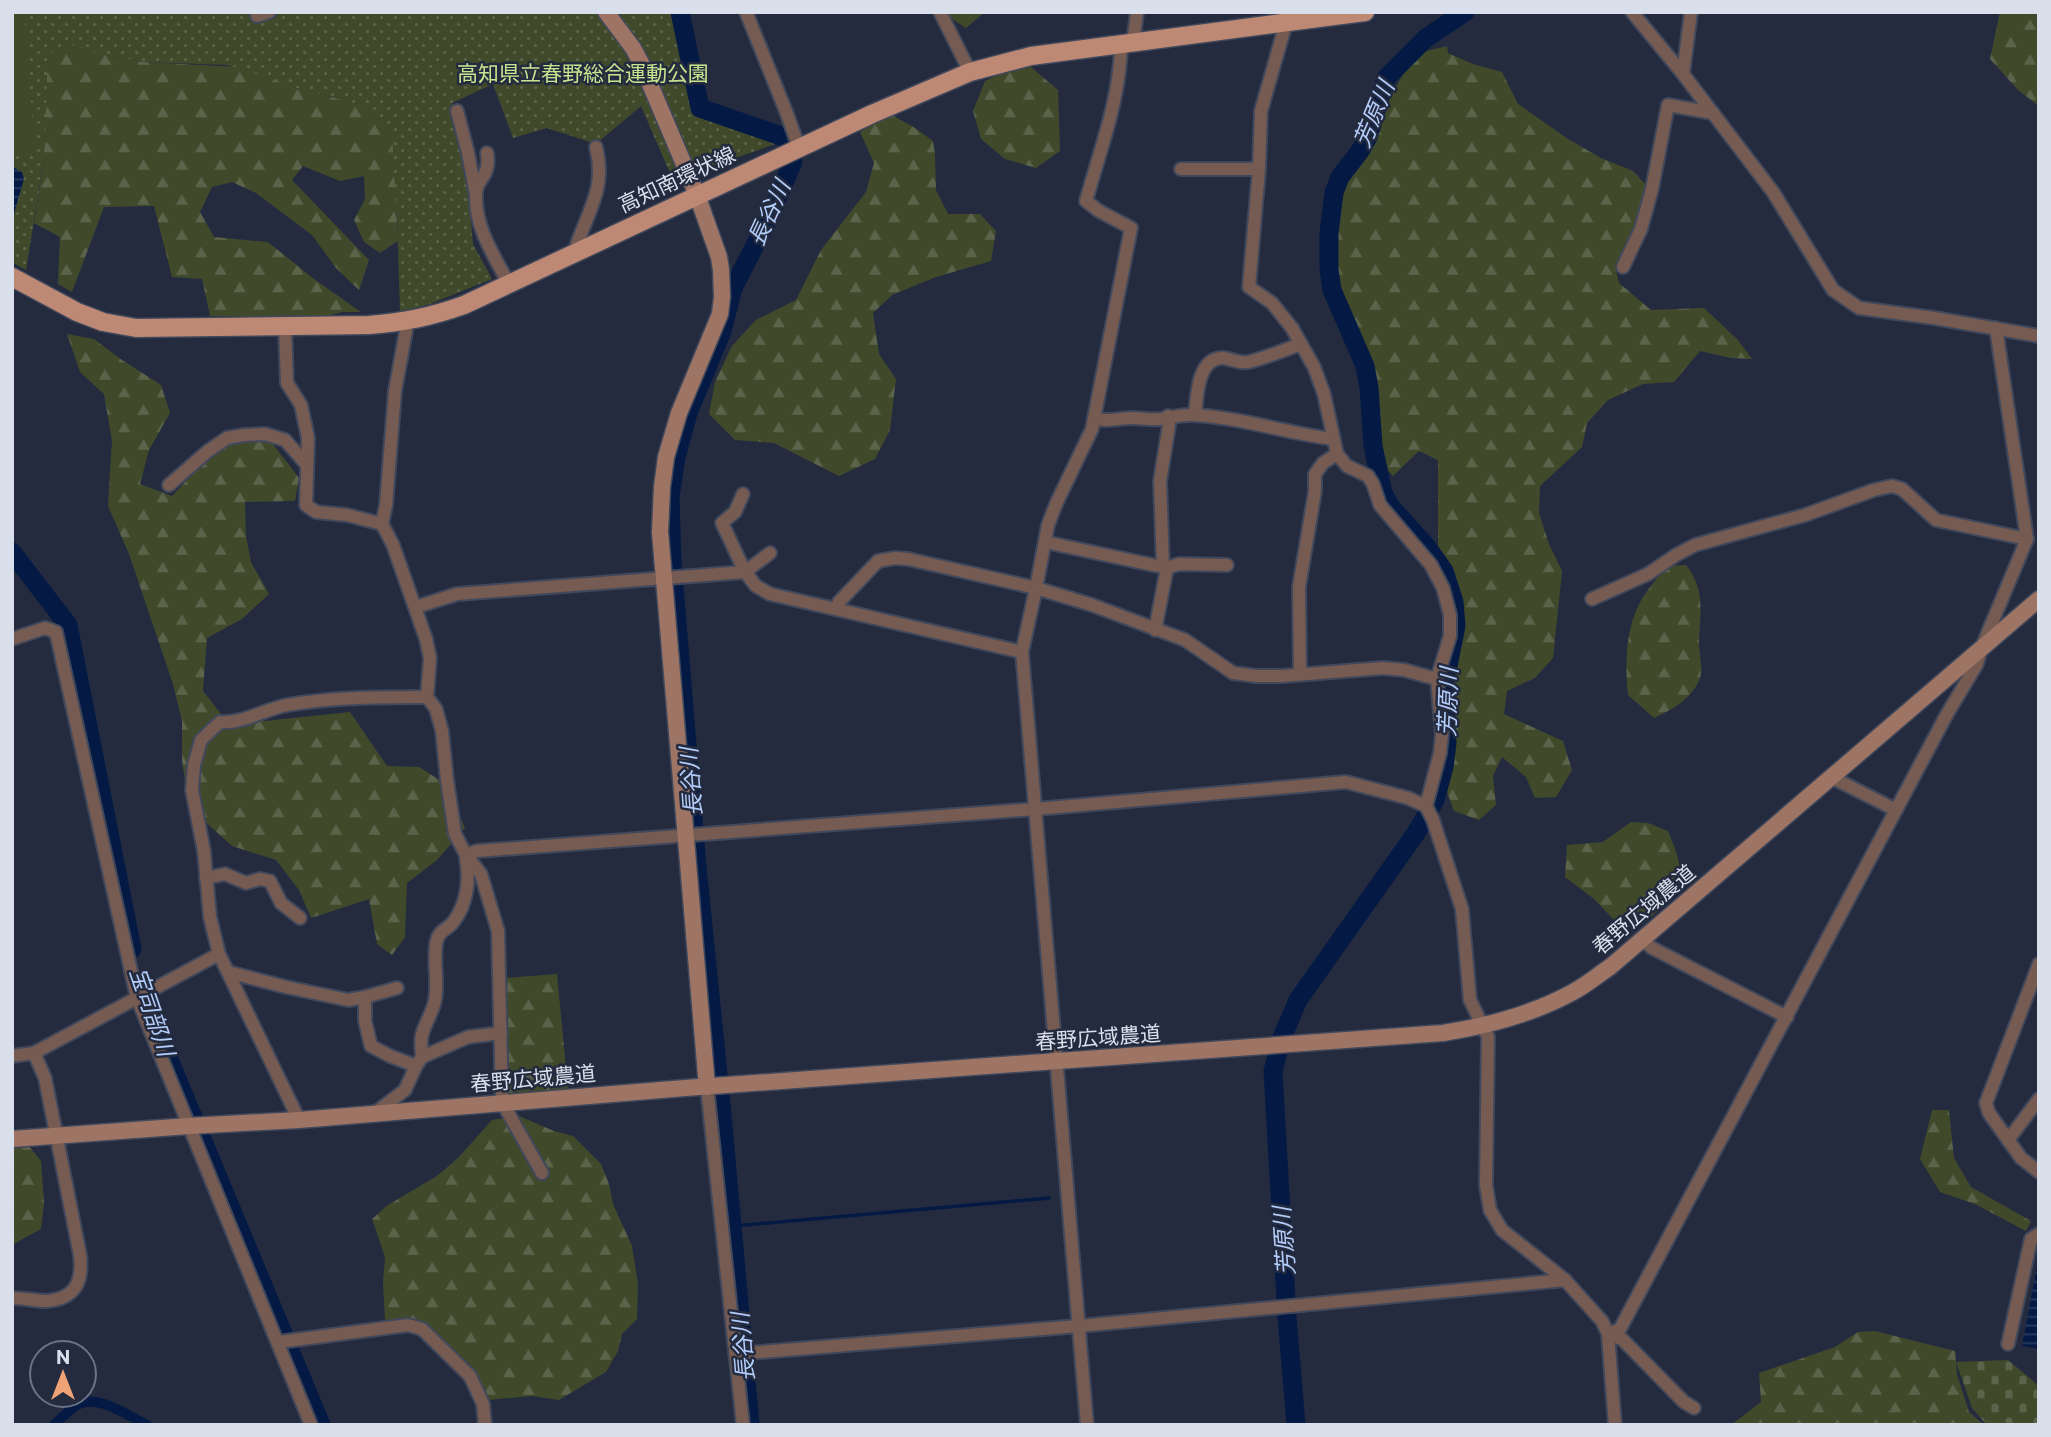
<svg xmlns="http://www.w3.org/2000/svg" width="2051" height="1437" font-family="Commissioner,'Noto Sans JP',sans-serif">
<defs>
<pattern id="grass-dots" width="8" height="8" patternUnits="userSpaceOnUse" patternTransform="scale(1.75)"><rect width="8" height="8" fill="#404a2b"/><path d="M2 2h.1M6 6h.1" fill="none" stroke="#5b644a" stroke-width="1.8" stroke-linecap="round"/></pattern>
<pattern id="forest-firs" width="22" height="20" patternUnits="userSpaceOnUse" patternTransform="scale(1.75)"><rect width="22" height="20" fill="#404a2b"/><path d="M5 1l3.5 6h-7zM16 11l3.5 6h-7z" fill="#5b644a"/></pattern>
<pattern id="cemetery-stones" width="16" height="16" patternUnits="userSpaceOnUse" patternTransform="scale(1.75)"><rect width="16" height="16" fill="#404a2b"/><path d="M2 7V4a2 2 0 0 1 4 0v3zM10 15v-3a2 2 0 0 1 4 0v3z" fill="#5b644a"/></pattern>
<pattern id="water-rules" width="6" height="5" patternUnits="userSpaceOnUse" patternTransform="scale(1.75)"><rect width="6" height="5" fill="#041a44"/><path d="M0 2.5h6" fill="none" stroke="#283b5f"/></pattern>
</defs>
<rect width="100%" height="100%" fill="#242b3f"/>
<path fill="url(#grass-dots)" d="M12 12H675L696 114 775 144 673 180 641 106 596 144 547 128 513 138 493 84 452 103 465 155 473 244 492 279 430 304 400 312 397 215 358 104 296 88 227 65 143 62 105 55 45 153 26 270 12 262Z"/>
<g fill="url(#forest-firs)">
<path d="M946 12H985L966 28 946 15Z"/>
<path d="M2000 12H2039V106L2018 90 1990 59Z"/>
<path d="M74 45 105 55 143 62 239 67 296 88 358 104 392 135 398 241 380 253 364 242 354 220 365 199 364 176 340 181 303 166 292 180 369 260 359 290 336 268 312 235 256 193 232 182 212 187 200 212 214 237 268 242 314 279 361 312H343L318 318 210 316 202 279 172 277 154 206 104 207 72 292 58 284 60 237 34 223 44 160 48 53Z"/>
<path d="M1447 46 1448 53 1473 64 1502 72 1518 104 1568 139 1601 158 1633 171 1649 188 1638 229 1615 266 1619 283 1651 310 1704 308 1738 340 1752 359 1731 358 1700 351 1674 382 1643 384 1608 400 1587 423 1582 447 1540 486 1539 513 1549 544 1562 571 1553 658 1535 678 1507 691 1504 714 1563 741 1572 770 1556 797 1535 798 1526 777 1502 757 1493 776 1496 805 1479 820 1454 811 1447 792 1451 759 1449 691 1460 614 1455 573 1438 552V460L1419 451 1393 476 1382 464 1371 426 1366 390 1357 351 1339 324 1326 263 1330 222 1344 182 1359 151 1415 54Z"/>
<path d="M1025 62 1058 90 1060 151 1036 168 1005 159 981 139 973 111 985 81Z"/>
<path d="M890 114 915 128 933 141 935 154 936 190 948 214H980L996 231 991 261 936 277 892 295 873 313 879 354 896 379 890 430 875 459 839 476 774 443 735 440 709 414 715 382 732 346 756 320 796 300 821 250 866 192 874 163 860 132Z"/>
<path d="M67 334 94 339 122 360 161 385 170 413 149 450 140 484 172 496 202 464 226 443 269 439 299 478 295 501 245 502 246 536 251 562 269 594 242 619 207 638 203 691 225 719 265 721 350 712 387 766 419 767 446 784 465 828 437 860 407 883 405 937 392 955 377 944 369 899 311 918 299 890 276 860 232 846 189 807 182 761V721L173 684 129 554 108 506 112 441 104 394 80 372Z"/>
<path d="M1686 565C1706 590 1700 613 1699 643 1699 654 1704 671 1699 681 1688 702 1674 708 1654 718L1628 695C1625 661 1625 627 1643 597 1650 586 1659 576 1667 566Z"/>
<path d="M1631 822 1648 823 1668 831C1674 846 1682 863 1680 880 1678 898 1649 918 1636 929L1614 920 1594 899 1565 877 1567 845 1603 842Z"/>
<path d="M557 974 568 1090 508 1093 505 978Z"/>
<path d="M1932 1110H1949L1954 1158 1971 1187 2031 1221 2026 1231 1975 1204 1940 1192 1920 1159Z"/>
<path d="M519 1116 554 1131 573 1136 601 1164 609 1184 613 1204 632 1246 638 1284 637 1319 622 1334 618 1351 606 1372 559 1400 532 1396 487 1400 476 1376 460 1357 438 1338 406 1321 385 1320 383 1283 385 1257 372 1219 388 1205 437 1176 458 1158 492 1120Z"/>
<path d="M28 1145 41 1161 44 1203 41 1229 12 1245V1146Z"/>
<path d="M1875 1331 1955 1351 1957 1374 1969 1412 1984 1425H1731L1761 1402 1759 1373 1835 1347 1858 1332Z"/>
</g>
<path fill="url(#cemetery-stones)" d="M2008 1360 2039 1386V1425H1987L1972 1408 1956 1362Z"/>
<path fill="#404a2b" d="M12 12H24L35 151 12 153Z"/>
<g fill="url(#water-rules)">
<path d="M13 167 22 172 24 179 13 217 12 228Z"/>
<path d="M2039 1255V1349L2022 1346Z"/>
</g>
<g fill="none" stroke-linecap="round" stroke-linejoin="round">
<path stroke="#041a44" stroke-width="3.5" d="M733 1226 1049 1198"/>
<path stroke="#041a44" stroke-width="10" d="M54 1425C61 1419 68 1411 75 1406 97 1392 126 1415 147 1425"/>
<g stroke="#041a44" stroke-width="19">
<path d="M680 12 700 108 784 137"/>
<path d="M12 552 68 625 132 949"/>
<path d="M153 1021 321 1425"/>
<path d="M750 1425 721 1104 697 867 672 562 670 497 676 457 688 413 722 331 733 288 766 224 793 162"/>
<path d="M1296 1425 1287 1317 1273 1071 1281 1040 1298 1000 1416 833 1435 800 1444 767 1447 743 1444 686 1456 626 1454 602 1444 571 1427 547 1390 506 1383 493 1373 446 1369 388 1365 366 1332 290 1329 269V233L1334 193 1340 177 1360 151 1368 137 1386 78 1426 38 1465 12"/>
</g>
<g stroke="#41485b" stroke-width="16">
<g id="street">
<path d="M746 12 787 114 799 148"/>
<path d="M940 12 970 72"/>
<path d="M1632 12 1683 74"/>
<path d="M1691 12 1683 74 1773 192 1833 290 1859 308 1934 318 2039 336"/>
<path d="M257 16 269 12"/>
<path d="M1286 23 1261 111 1259 169 1249 287 1272 303 1292 328 1314 367 1324 394 1337 454 1347 466 1368 476 1373 484 1380 505 1431 565 1443 588 1450 615V636L1437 679 1442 734 1440 753 1426 806"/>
<path d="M1133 43 1137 12"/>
<path d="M457 111 468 153 475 190"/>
<path d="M487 153C491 178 476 178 476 193 474 226 494 256 509 284"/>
<path d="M1181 169H1259"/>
<path d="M577 252V244C590 208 606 186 596 147"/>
<path d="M1623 267 1641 229 1652 189 1668 105 1713 113"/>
<path d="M405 322 406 331 395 391 386 505 382 524 393 545 426 639 430 658 427 697 436 709 442 731 447 780 455 834 466 855 481 874 498 931 502 1102 542 1173"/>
<path d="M285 326 287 383 301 405 308 438 306 505 316 512 347 515 382 524"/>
<path d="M1195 415C1197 397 1197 360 1221 358 1229 357 1237 364 1248 362 1266 358 1284 350 1301 344"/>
<path d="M1095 419C1108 422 1119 418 1132 418 1141 418 1151 420 1160 419 1171 418 1181 414 1192 415 1239 417 1286 433 1333 439"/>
<path d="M169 485 208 451 227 438 244 435 265 434 285 440 307 465"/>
<path d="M743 494 735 512 722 523 745 572 770 553"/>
<path d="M1045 542 1167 568 1155 630"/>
<path d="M1163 567 1160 481 1169 425 1168 416"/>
<path d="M1167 568 1179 564 1227 565"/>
<path d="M1592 599 1648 574 1676 555 1695 545 1805 515 1874 490 1892 486 1902 489 1936 520 2027 539"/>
<path d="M416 607 457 594 745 572 756 586 770 594 1022 652"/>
<path d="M836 609 839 602 878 561 895 558 908 559 1036 588 1048 525 1056 504 1092 429 1131 228 1099 211 1086 201C1100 150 1120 99 1121 45"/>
<path d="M12 639 45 628 56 632 137 998 311 1425"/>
<path d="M1300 674 1299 587 1315 491V474L1323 463 1337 454"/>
<path d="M1831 777 1896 810"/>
<path d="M466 855 477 851 1036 809 1346 782 1408 798 1426 806 1433 820 1462 909 1470 1000 1488 1037 1486 1185 1490 1210 1502 1230 1565 1280 1602 1321 1608 1334 1615 1425"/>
<path d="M206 878 225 874 246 883 260 879 270 881 281 903 300 918"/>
<path d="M1643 940 1652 948 1787 1017"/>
<path d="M2039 964 1986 1103 1989 1113 2021 1158 2039 1172"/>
<path d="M228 972 286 987 348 1000 365 997 397 988"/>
<path d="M365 997V1021L371 1046 390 1056 416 1066"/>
<path d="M12 1056 34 1053 219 954"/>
<path d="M422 1057C422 1050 420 1042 422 1035 425 1023 433 1012 435 1000 439 981 432 957 437 940 439 930 449 929 454 921 467 904 470 879 466 859"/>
<path d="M707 1087 743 1425"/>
<path d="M375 1113 405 1090 416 1066 422 1057 468 1037 501 1033"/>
<path d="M299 1120 219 954 210 917 204 851 192 790 194 765 201 740 220 722C243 724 265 709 287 705 334 697 381 697 427 697"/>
<path d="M2008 1140 2039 1099"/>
<path d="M12 1298C24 1298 35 1301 46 1301 76 1299 83 1281 80 1255L45 1078 34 1053"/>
<path d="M1608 1334 1620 1329 1947 714 1977 664 1981 649 2027 539 1996 328"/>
<path d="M1608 1334 1622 1339 1684 1402 1694 1408"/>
<path d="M279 1342 408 1325 422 1329 470 1376 483 1404 485 1425"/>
<path d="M2008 1344 2031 1239 2039 1234"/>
<path d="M736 1354 1079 1326 1565 1280"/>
<path d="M1087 1425 1022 652 1036 588 1092 605 1185 640 1233 673 1256 676H1282L1383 668 1404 670 1437 679"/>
</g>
</g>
<g stroke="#41485b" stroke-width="19">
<g id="secondary">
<path d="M606 12 633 48 641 63 697 195 719 257 721 270 722 297 720 314 679 413 666 457 662 487 660 532 707 1087"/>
<path d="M12 1139 189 1126 299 1120 685 1088 1443 1033C1487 1026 1533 1014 1573 992 1586 985 1598 975 1610 967L2039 599"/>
</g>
</g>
<g stroke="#41485b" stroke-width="21">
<path id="primary" d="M12 277 77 312 103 322 136 328 369 325C405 322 430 317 464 305L872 114 970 72 1031 56 1365 12"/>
</g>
<use href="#street" stroke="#755b51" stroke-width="12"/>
<use href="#secondary" stroke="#9e7565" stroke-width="16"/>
<use href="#primary" stroke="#be8974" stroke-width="18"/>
</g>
<g text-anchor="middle" stroke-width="5" stroke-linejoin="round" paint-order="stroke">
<g font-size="21" fill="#c7e48e" stroke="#242b3f">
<text x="583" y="81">高知県立春野総合運動公園</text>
</g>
<g font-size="21" fill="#d9dfeb" stroke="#242b3f">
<text transform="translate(677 180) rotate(-25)" y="7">高知南環状線</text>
<text transform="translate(1644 910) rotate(-40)" y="7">春野広域農道</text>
<text transform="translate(1098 1038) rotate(-4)" y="7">春野広域農道</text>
<text transform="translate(533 1079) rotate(-5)" y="7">春野広域農道</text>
</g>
<g font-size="23" font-style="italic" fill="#b3cdfa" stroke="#242b3f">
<text transform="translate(1374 114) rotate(-67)" y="8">芳原川</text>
<text transform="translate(769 213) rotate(-65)" y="8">長谷川</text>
<text transform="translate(1448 702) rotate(-88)" y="8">芳原川</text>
<text transform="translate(691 782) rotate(-94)" y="8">長谷川</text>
<text transform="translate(152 1012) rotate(71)" y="8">宝司部川</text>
<text transform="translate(1284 1241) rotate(-94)" y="8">芳原川</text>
<text transform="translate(743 1347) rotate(-95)" y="8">長谷川</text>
</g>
</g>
<rect width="2051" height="1437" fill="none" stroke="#d9dfeb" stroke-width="28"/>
<g transform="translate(63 1374)"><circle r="33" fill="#242b3f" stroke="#6c7384" stroke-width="2"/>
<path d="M0-5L12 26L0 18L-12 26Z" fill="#efa376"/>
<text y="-10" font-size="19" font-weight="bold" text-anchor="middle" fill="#d9dfeb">N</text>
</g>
</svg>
